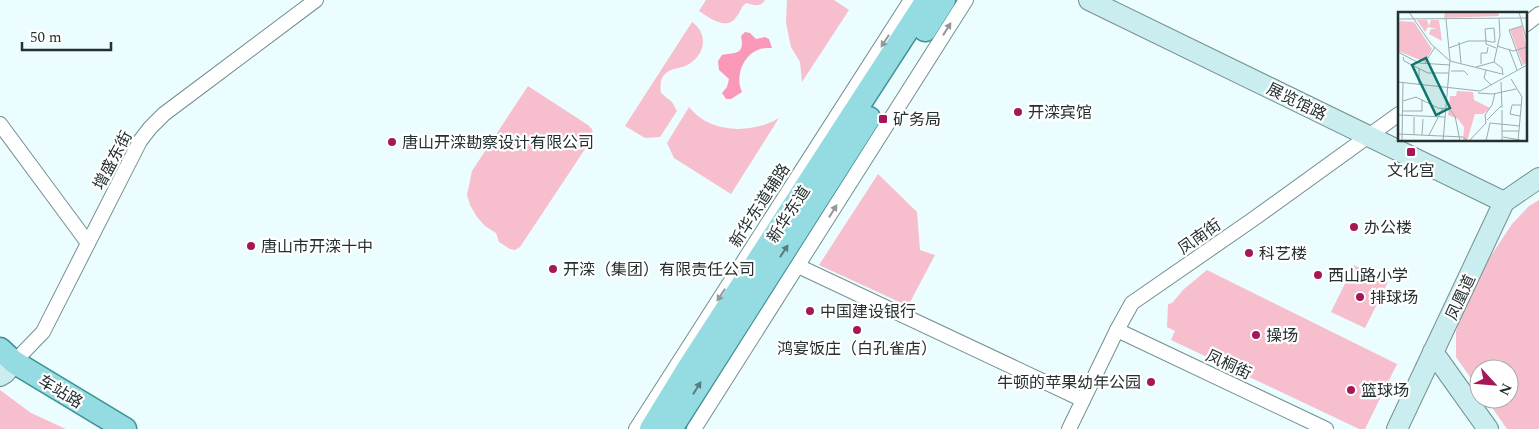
<svg xmlns="http://www.w3.org/2000/svg" width="1539" height="429" font-family="Spectral,'Noto Sans SC',serif">
<rect width="100%" height="100%" fill="#ebfdfe"/>
<g fill="#f7bfce">
<path d="M706 0H765C760 8 754 5 746 3 741 7 741 11 737 16 727 32 710 18 699 11Z"/>
<path d="M787 0H834L849 10 802 82 800 62 791 47 786 23Z"/>
<path d="M692 22C708 33 706 54 689 64 682 69 671 67 664 75 660 80 660 87 661 93L672 102 677 111 660 137 645 138 625 126Z"/>
<path d="M528 86 588 125 592 129 593 137 520 247 515 250 510 249 499 242 496 233 485 226 477 217 470 205 467 195 472 171Z"/>
<path d="M689 107C710 134 752 134 779 118L731 194 674 158 667 143Z"/>
<path d="M878 174 917 212 920 250 935 255 908 306 819 265Z"/>
<path d="M1539 200V429H1507L1486 399H1509V369H1479V390L1456 357V331L1464 307 1490 257 1512 224 1529 206Z"/>
<path d="M1354 265 1388 282 1365 328 1331 312Z"/>
<path d="M1207 270 1397 364 1365 429H1359L1171 340 1175 331 1167 327 1168 304 1172 303 1184 289Z"/>
<path d="M0 390 31 413 66 429H0Z"/>
</g>
<path fill="#fc98b7" d="M745 32 750 33 756 39 765 37 769 39 772 48C768 48 763 48 760 49 742 55 735 77 742 92L731 99H726L722 93 727 87 729 79 719 70 718 61 722 55C735 52 745 56 741 36Z"/>
<g fill="none" stroke-linecap="round" stroke-linejoin="round">
<g stroke="#748f91" stroke-width="16">
<g id="street">
<path d="M1525 25 1539 14"/>
<path d="M0 124 88 243"/>
<path d="M798 266 1083 400"/>
<path d="M1117 330 1326 429"/>
<path d="M14 362 43 332 140 141 150 128 164 114 316 0"/>
<path d="M636 429 911 0"/>
<path d="M694 429 966 0"/>
<path d="M1069 429 1117 330 1132 303 1252 220 1399 114"/>
</g>
</g>
<g stroke="#748f91" stroke-width="22">
<g id="secondary">
<path d="M1089 0 1504 202"/>
<path d="M1433 352 1488 429"/>
<path d="M0 376 5 373 14 362"/>
<path d="M1397 429 1504 202 1539 178"/>
</g>
</g>
<g stroke="#3f9096" stroke-width="25">
<g id="primary">
<path d="M925 30 944 0"/>
<path d="M0 349 14 362 125 429"/>
<path d="M651 429 689 367 927 0"/>
<path d="M671 429 869 118"/>
</g>
</g>
<use href="#street" stroke="#fff" stroke-width="14"/>
<use href="#secondary" stroke="#caedf0" stroke-width="20"/>
<use href="#primary" stroke="#94dce1" stroke-width="22"/>
</g>
<defs><path id="oneway-solid" d="M-6-.8H1V-3.2L6.5 0L1 3.2V.8H-6Z" transform="scale(1.25)"/></defs>
<g fill="#929898">
<use href="#oneway-solid" transform="translate(947 29) rotate(-58)"/>
<use href="#oneway-solid" transform="translate(885 41) rotate(123)"/>
<use href="#oneway-solid" transform="translate(833 211) rotate(-58)"/>
<use href="#oneway-solid" transform="translate(721 295) rotate(123)"/>
</g>
<g fill="#577d80">
<use href="#oneway-solid" transform="translate(784 251) rotate(-57)"/>
<use href="#oneway-solid" transform="translate(697 388) rotate(-58)"/>
</g>
<g fill="#a61758" stroke="#fff" stroke-width="2">
<circle cx="1018" cy="112" r="5"/>
<rect x="878" y="114" width="10" height="10" rx="2.5"/>
<circle cx="392" cy="142" r="5"/>
<rect x="1406" y="147" width="10" height="10" rx="2.5"/>
<circle cx="1354" cy="227" r="5"/>
<circle cx="251" cy="246" r="5"/>
<circle cx="1249" cy="253" r="5"/>
<circle cx="553" cy="269" r="5"/>
<circle cx="1318" cy="275" r="5"/>
<circle cx="1360" cy="297" r="5"/>
<circle cx="810" cy="311" r="5"/>
<circle cx="857" cy="330" r="5"/>
<circle cx="1256" cy="335" r="5"/>
<circle cx="1151" cy="382" r="5"/>
<circle cx="1351" cy="390" r="5"/>
</g>
<g text-anchor="middle" stroke-width="4.5" stroke-linejoin="round" paint-order="stroke">
<g font-size="16" fill="#253031" stroke="#fff">
<text transform="translate(1297 101) rotate(26)" y="6">展览馆路</text>
<text transform="translate(112 160) rotate(-62)" y="6">增盛东街</text>
<text transform="translate(759 205) rotate(-57)" y="6">新华东道辅路</text>
<text transform="translate(788 214) rotate(-57)" y="6">新华东道</text>
<text transform="translate(1199 236) rotate(-35)" y="6">凤南街</text>
<text transform="translate(1460 297) rotate(-65)" y="6">凤凰道</text>
<text transform="translate(1229 364) rotate(25)" y="6">凤桐街</text>
<text transform="translate(61 391) rotate(31)" y="6">车站路</text>
</g>
<g font-size="16" fill="#253031" stroke="#fff" text-anchor="start">
<text x="1028" y="118">开滦宾馆</text>
<text x="893" y="125">矿务局</text>
<text x="402" y="148">唐山开滦勘察设计有限公司</text>
<text x="1411" y="176" text-anchor="middle">文化宫</text>
<text x="1364" y="233">办公楼</text>
<text x="261" y="252">唐山市开滦十中</text>
<text x="1259" y="259">科艺楼</text>
<text x="563" y="275">开滦（集团）有限责任公司</text>
<text x="1328" y="281">西山路小学</text>
<text x="1370" y="303">排球场</text>
<text x="820" y="317">中国建设银行</text>
<text x="1266" y="341">操场</text>
<text x="857" y="354" text-anchor="middle">鸿宴饭庄（白孔雀店）</text>
<text x="1141" y="388" text-anchor="end">牛顿的苹果幼年公园</text>
<text x="1361" y="396">篮球场</text>
</g>
</g>
<g transform="translate(1398 12)">
<rect width="129" height="129" fill="#ebfdfe"/>
<path d="M47 0H100L101 4 46 6ZM19 8H29L31 14 33 8H41L44 29 31 22 33 17H39L30 15 27 20ZM0 9 16 10 34 37 27 50 0 39ZM124 14 129 37V51L125 53 112 18ZM59 79 75 80 76 88 92 96 85 102H77L69 129H65L66 115 60 107 50 103 52 84H58Z" fill="#f7bfce"/>
<path fill="none" stroke="#9cabac" stroke-width="1" d="M11 0 33 32 52 49 104 62M121 0 129 30M0 7 129 6M48 7 52 48M61 30 63 51M99 34 115 39 129 35M51 36 70 29H90L93 30H97L96 16 87 17 88 29V32L98 36M111 37 119 58M0 40 21 51 52 53M5 45 6 49 30 61H51M96 50 102 23 101 7M27 51 37 35M83 52V41H89L90 35M124 54 111 18 124 14M78 55 96 50 104 56 105 63M88 58 86 66 93 73M53 59H66L70 63M113 67 124 85 120 129M0 70 82 79 129 53M103 70 104 96M21 73V56M80 81 95 82 118 77M5 89 18 85 40 96 51 97 57 104 62 129M4 99H24V88M0 103 47 105M122 104 112 102 114 93H123M89 108 103 94M104 119H121M0 122 65 125 70 129M16 123V105M24 123 25 107M31 123 45 96M105 125 122 128M4 129 5 70M45 129 52 48M71 129 88 111 87 103 94 93 97 81M88 129 92 111 122 114M104 129V98"/>
<path fill="#0f766e" fill-opacity="0.15" stroke="#0f766e" stroke-width="2.5" d="M28 46 52 96 38 103 14 53Z"/>
<rect width="129" height="129" fill="none" stroke="#253031" stroke-width="2.5"/>
</g>
<g transform="translate(1494 384) rotate(116)"><circle r="24" fill="#ffffff" stroke="#a8acad"/>
<path d="M0-4L9 19L0 12L-9 19Z" fill="#a61758"/>
<text y="-8" font-size="14" font-weight="bold" text-anchor="middle" fill="#253031">N</text>
</g>
<path d="M22 42v8h89v-8" fill="none" stroke="#253031" stroke-width="2.5"/>
<text x="30" y="42" font-size="15" fill="#253031" stroke="#ffffff" stroke-width="4" paint-order="stroke">50 m</text>
</svg>
